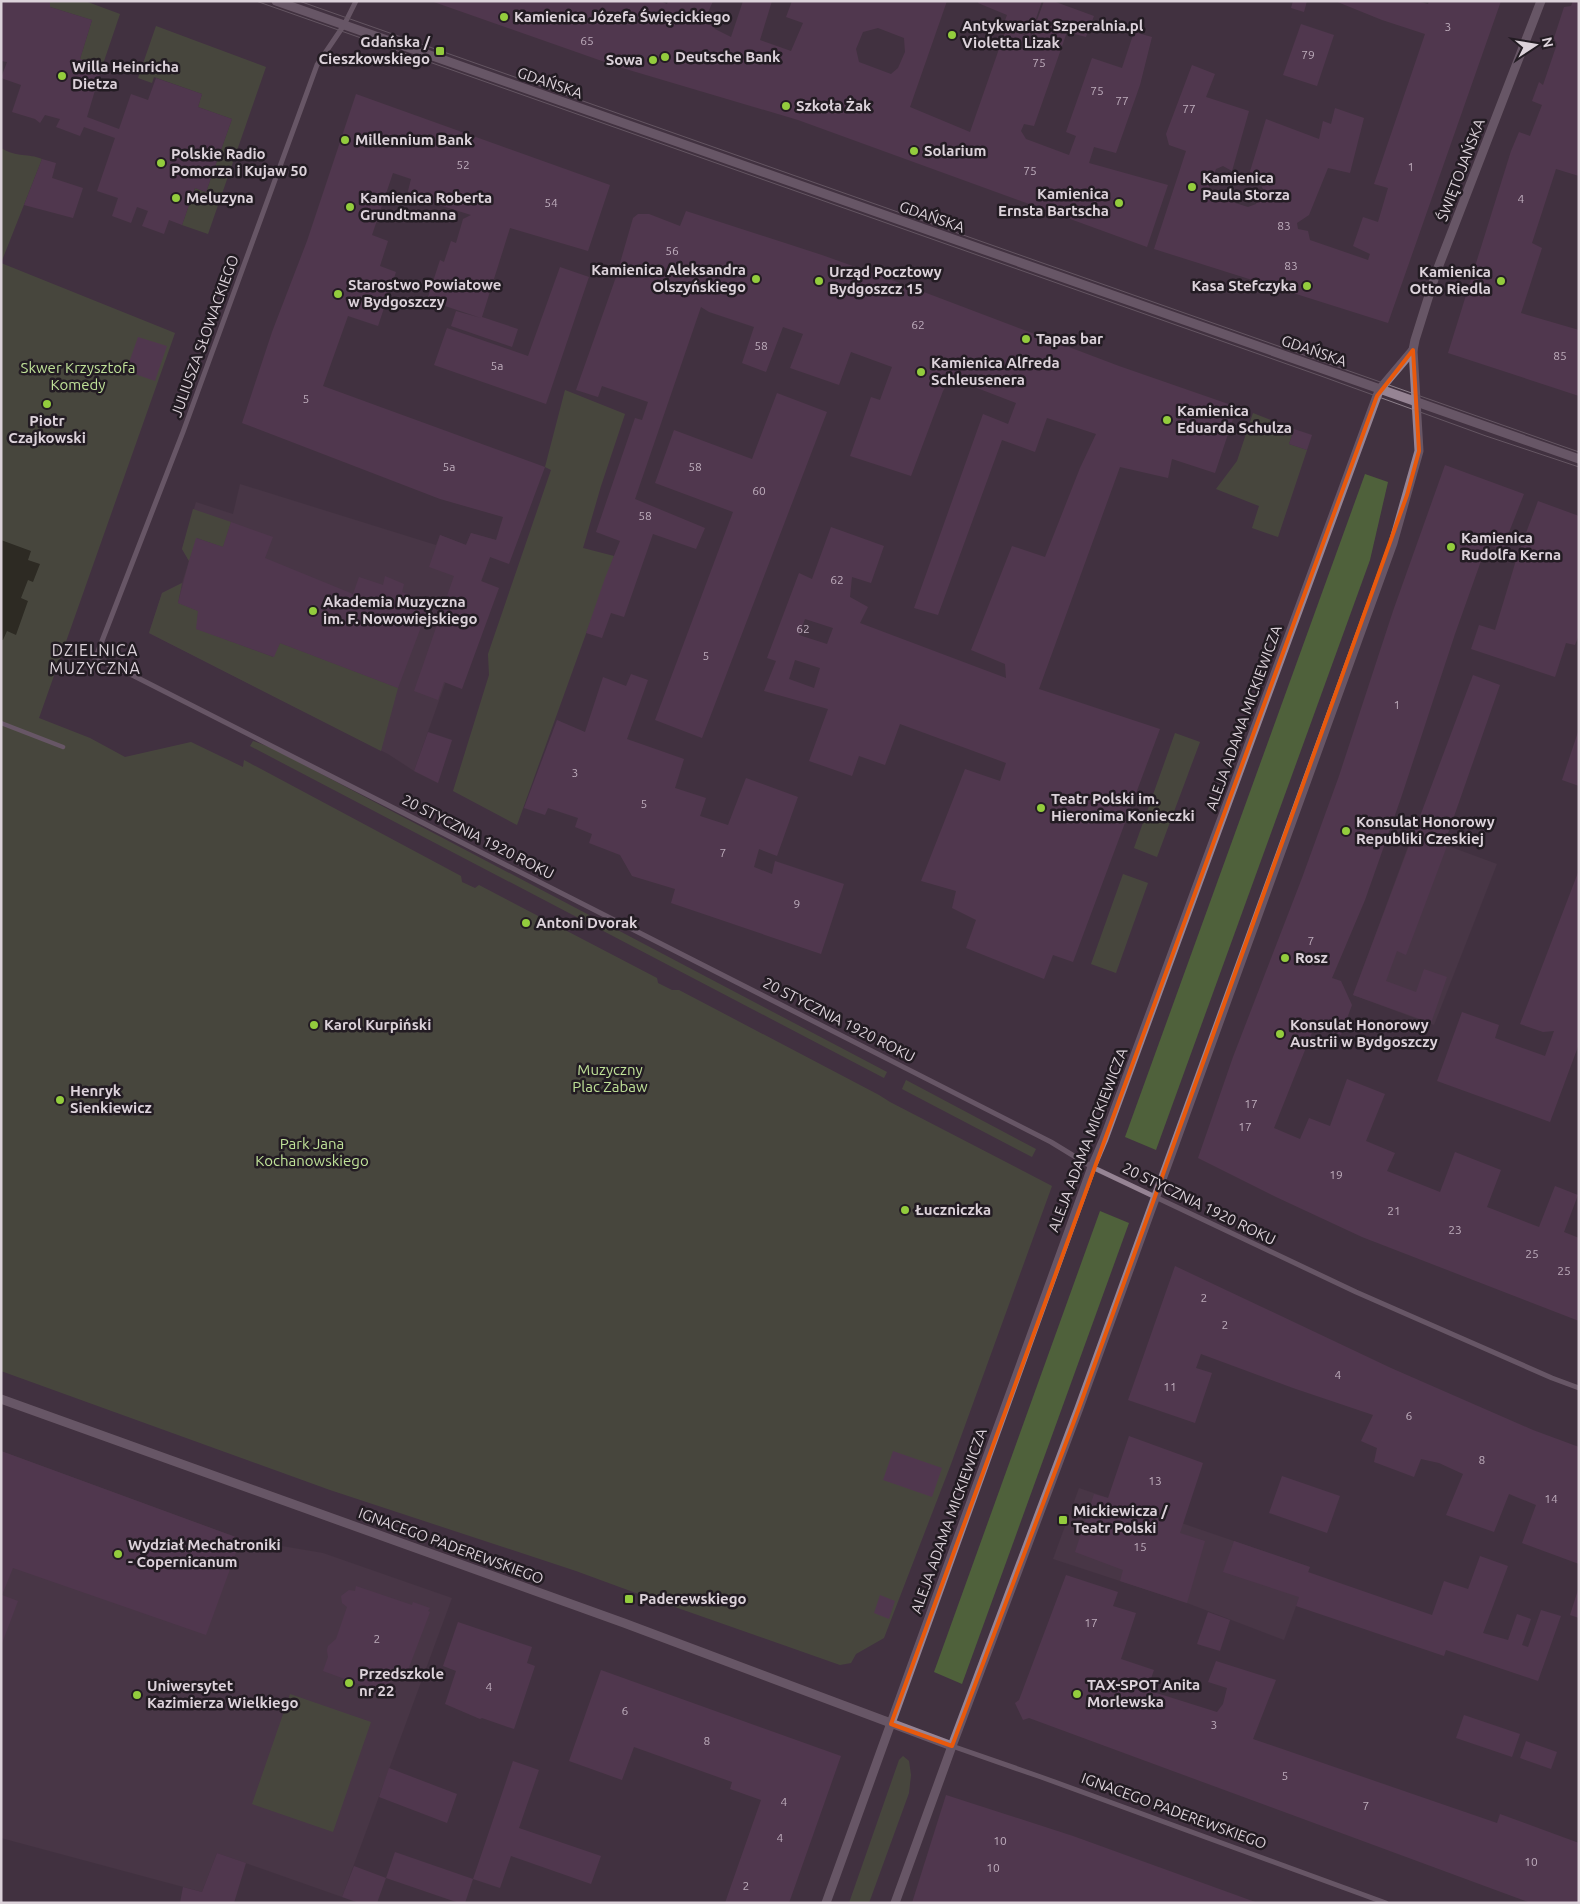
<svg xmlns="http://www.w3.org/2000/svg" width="1580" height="1904" font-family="Ubuntu,sans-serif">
<rect width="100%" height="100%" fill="#413240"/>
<g fill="#503c4e">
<path d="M240 484 436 545 440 535 466 545 471 533 496 540 414 771 388 754 149 633 162 593 182 583 189 561 182 549 196 502 233 514Z"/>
<path d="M1413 833 1497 864 1434 1025 1353 995Z"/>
<path d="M1 1451 241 1539 323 1553 452 1598 342 1897 217 1853 202 1892 1 1838Z"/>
<path d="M1079 1488 1310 1567 1284 1640 1187 1603 1053 1559Z"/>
</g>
<g fill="#4f613b">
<path d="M50 1H85L120 14 102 67 80 59 92 20 50 7Z"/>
<path d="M156 26 266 67 208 234 182 225 195 188 206 192 232 119 198 107 202 94 154 77 152 83 138 78Z"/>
<path d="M1 148C17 158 28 153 42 159L1 263Z"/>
<path d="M1 263 175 333 39 718 90 738 125 757 191 742 243 767 244 760 461 876 462 882 475 888 479 885 657 978 658 983 672 990H679L879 1095 890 1102 1052 1186 951 1464 884 1638 856 1654 851 1663 840 1665 655 1600 576 1571 330 1490 1 1371Z"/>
<path d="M565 390 625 414 601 486 583 548 614 556 517 825 453 791 489 675 488 654 551 470 545 467Z"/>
<path d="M1253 413 1294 429 1289 444 1307 450 1278 537 1252 528 1259 506 1216 489 1237 461Z"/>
<path d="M1365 474 1388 482 1370 560 1156 1150 1125 1137Z"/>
<path d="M193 509 231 522 223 547 197 538 189 561 182 549Z"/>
<path d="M182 583 178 603 198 611 197 629 273 657 280 643 398 688 381 751 149 633 162 593Z"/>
<path d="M1175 733 1200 742 1157 857 1134 848Z"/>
<path d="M253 741 272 748 887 1072 884 1078 250 746Z"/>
<path d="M1123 874 1148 883 1116 973 1091 964Z"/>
<path d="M906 1080 1036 1149 1032 1157 902 1089Z"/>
<path d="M1100 1211 1129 1223 962 1684 934 1672Z"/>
<path d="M290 1694 371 1722 333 1832 252 1804Z"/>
<path d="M903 1756 909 1761 911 1775 909 1793 869 1903H849L899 1760Z"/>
</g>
<path fill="#142202" d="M1 540 31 551 28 560 40 564 33 582 28 580 21 598 28 601 16 635 7 631 3 640H1Z"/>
<g fill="#633e60" fill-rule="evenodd">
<path d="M1 1H50V7L92 20 80 59 102 67 87 117 119 129 131 94 148 100 156 78 202 94 198 107 232 119 206 192 195 188 182 225 169 220 164 234 142 226 148 211 137 207 131 223 112 216 118 198 97 191 115 138 84 127 80 136 56 127 60 119 45 115 40 123 35 119 12 112 21 85 1 78 7 62 1 61Z"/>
<path d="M431 1H660L667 4 668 1H713L707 15 715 29 731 37 743 1H772L760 40 791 51 803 23 786 17 792 1H947L910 107 970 132 1006 29 1031 37 1044 1H1053L1094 16 1086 37 1067 32 1034 126 1024 124 1021 131 1026 139 1069 155 1076 136 1066 132 1092 58 1122 68 1134 32 1152 37 1140 85 1116 153 1094 147 1089 163 1168 185 1147 247 798 120 619 67ZM878 28 904 38 905 52 898 68 891 74 859 62 856 49 863 32Z"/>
<path d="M979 1H1042L1030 36 1003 26 1007 15 978 3Z"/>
<path d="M1293 1H1307L1304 12 1291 8Z"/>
<path d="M1335 1H1417L1428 4 1429 1H1501L1388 323 1154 249 1186 151 1169 145 1166 134 1192 65 1215 74 1206 97 1249 111 1232 171 1223 166 1216 169 1209 185 1210 195 1248 207 1256 204 1263 189 1259 182 1248 178 1266 119 1319 139 1323 121 1331 124 1335 108 1364 118 1350 173 1328 168 1309 215 1297 223 1298 229 1308 231 1310 240 1368 260 1370 254 1353 246 1363 217 1378 222 1388 188 1374 184 1425 34 1382 20Z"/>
<path d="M1573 1H1579V176L1556 169 1532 243 1542 248 1521 313 1579 330V396L1448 353 1511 151 1519 132 1530 136 1542 105 1532 101 1539 82 1543 85 1557 44 1554 38 1564 7 1571 6Z"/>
<path d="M1301 24 1334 35 1317 86 1283 75Z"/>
<path d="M356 94 610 185 588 251 510 228 482 317 518 329 512 347 451 326 456 311 481 318 427 300 440 260 444 262 451 241 456 243 463 219 471 215 407 195 411 179 393 173 372 235 388 241 380 266 396 272 378 326 348 316 323 386 545 467 509 564 490 557 481 581 499 588 462 689 444 682 438 700 414 691 454 576 429 567 440 535 466 545 471 533 496 540 503 517 440 499 242 423 272 332 307 241Z"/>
<path d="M42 159 56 163 52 178 83 188 73 218 24 205Z"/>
<path d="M686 211 822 255 900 283 1119 366 1237 407 1215 473 1172 459 1168 478 1120 467 1039 689 1160 729 1073 962 1053 955 1044 979 966 948 976 920 952 908 956 891 921 881 965 769 1000 781 1006 763 900 724 885 765 859 756 852 776 809 761 828 709 764 691 776 661 767 658 799 573 812 579 831 527 884 546 871 583 852 577 850 597 868 607 860 623 1006 678 1005 664 971 650 1012 546 1045 557 1080 468 1096 434 1047 418 1035 452 1002 440 938 615 914 608 983 414 1008 424 1016 403 951 378 943 391 911 476 850 456 871 397 880 400 892 367 851 352 839 385 790 368 803 334 783 327 766 372 742 363 754 327 709 312 701 307 635 499 705 528 696 549 653 534 624 617 611 613 602 638 586 633 605 578 620 541 596 532 635 418 642 420 648 402 602 386 598 397 576 390 616 277 633 218 638 214H649L680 226ZM805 619 833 628 827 644 799 635ZM795 660 820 668 814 688 789 679Z"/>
<path d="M560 267 589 277 546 404 434 365 447 328 528 356Z"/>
<path d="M138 337 167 346 155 381 126 371Z"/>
<path d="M777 393 827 412 702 738 655 720 733 512 655 483 674 430 752 459Z"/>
<path d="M1294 429 1312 435 1307 450 1289 444Z"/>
<path d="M1445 465 1524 494 1502 550 1487 544 1455 634 1401 798 1365 900 1332 978 1341 981 1352 1005 1341 1035 1315 1025 1274 1128 1300 1139 1309 1118 1330 1126 1347 1079 1385 1094 1366 1141 1395 1153 1387 1171 1440 1192 1455 1152 1501 1170 1487 1207 1539 1227 1555 1186 1578 1195 1564 1232 1579 1238V1321L1362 1237 1276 1197 1198 1158 1233 1057 1302 878 1339 776 1393 611Z"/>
<path d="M1538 501 1579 516V635L1575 645 1566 643 1555 677 1471 649 1479 625 1495 630 1517 557Z"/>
<path d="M231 522 273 537 265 558 353 594 359 577 383 585 385 576 404 584 402 592 430 603 398 688 280 643 274 657 196 629 198 611 178 603 189 561 196 538 223 547Z"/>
<path d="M631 674 648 680 627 739 684 759 675 788 706 798 700 816 728 825 746 778 798 797 777 856 759 849 754 867 772 874 775 861 844 884 821 954 671 903 675 889 632 876 620 855 589 843 592 834 575 827 578 818 548 808 545 815 524 808 557 720 585 732 603 677 626 686Z"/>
<path d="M1473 675 1500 685 1444 845 1447 846 1406 955 1397 951 1386 981 1416 992 1424 969 1447 977 1431 1023 1353 995Z"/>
<path d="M428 732 452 740 438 783 414 771Z"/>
<path d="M1578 732H1579V786L1562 780Z"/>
<path d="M1579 870V1044L1550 1122 1437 1081 1462 1012 1499 1025 1495 1038 1545 1056 1554 1031 1543 1032 1520 1024Z"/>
<path d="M1175 1266 1391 1368 1533 1430 1579 1447V1564L1522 1543 1536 1505 1509 1494 1494 1532 1446 1515 1463 1474 1439 1463 1421 1459 1414 1477 1374 1462 1377 1448 1361 1441 1373 1415 1293 1388 1201 1354 1196 1368 1212 1373 1195 1423 1128 1400Z"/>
<path d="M1129 1436 1203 1463 1180 1533 1205 1541 1187 1603 1120 1581 1123 1570 1075 1552 1094 1494 1108 1498Z"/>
<path d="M1 1451 241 1539 206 1635 13 1568 2 1595 18 1601 1 1646Z"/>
<path d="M893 1451 942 1468 932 1497 883 1480Z"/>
<path d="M1282 1476 1340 1496 1327 1533 1269 1513Z"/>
<path d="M1234 1541 1310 1567 1308 1572 1432 1615 1444 1581 1468 1589 1480 1556 1508 1566 1483 1633 1508 1640 1517 1614 1531 1619 1522 1645 1528 1647 1541 1610 1561 1616 1538 1681 1446 1650 1444 1656 1296 1606 1299 1597 1223 1572Z"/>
<path d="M1066 1575 1118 1592 1113 1606 1136 1613 1121 1659 1154 1670 1147 1690 1217 1712 1223 1704 1227 1688 1208 1682 1216 1661 1276 1680 1253 1739 1497 1823 1500 1814 1579 1843V1903H1531L1029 1718 1023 1720 1015 1703 1019 1700Z"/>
<path d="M356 1586 412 1605 413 1602 430 1608 428 1611 430 1612 405 1678 393 1674 386 1694 323 1671 328 1657 327 1650 328 1646 336 1639 347 1607 342 1603 341 1596 349 1590 355 1591Z"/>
<path d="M1578 1590H1579V1618L1570 1615Z"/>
<path d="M880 1595 895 1601 889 1619 874 1613Z"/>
<path d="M1208 1612 1230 1620 1220 1651 1197 1644Z"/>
<path d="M458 1622 532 1647 527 1663 535 1666 514 1729 482 1718 480 1719 445 1704 456 1671 443 1666Z"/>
<path d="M601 1670 841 1756 789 1903H725L761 1800 730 1789 732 1782 634 1747 622 1780 569 1761Z"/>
<path d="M1464 1715 1520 1734 1512 1757 1456 1738Z"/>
<path d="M1526 1741 1557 1752 1551 1769 1520 1758Z"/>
<path d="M513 1761 539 1770 519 1828 601 1856 591 1884 511 1856 500 1888 473 1879Z"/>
<path d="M389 1768 457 1794 447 1823 379 1797Z"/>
<path d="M946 1795 1073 1836 1258 1903H912Z"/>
<path d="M395 1852 473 1879 465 1903H459L386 1878Z"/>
<path d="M217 1853 246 1863 234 1903H180L183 1887 202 1892Z"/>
<path d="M354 1866 386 1878 377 1903H359L342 1897Z"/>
</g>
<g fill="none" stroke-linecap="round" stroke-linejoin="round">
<path stroke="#968494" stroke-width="4.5" d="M1 723 63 747"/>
<g stroke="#968494" stroke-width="5">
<path d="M356 1 344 25 317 65 183 432 95 659 134 676 1051 1142 1092 1167 1356 1292 1552 1378 1579 1388"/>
<path d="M952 1746 1041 1777 1386 1903"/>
</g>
<g stroke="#968494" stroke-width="9">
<path d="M276 1C710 154 1145 306 1579 459"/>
<path d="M1 1399 624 1623 952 1746"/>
<path d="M826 1903 1092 1167 1104 1139 1377 396 1380 389 1413 350"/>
<path d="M895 1903 952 1746 1079 1408 1393 543 1419 451 1413 350 1415 340 1436 273 1541 1"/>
</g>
<g stroke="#8d808b" stroke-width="1">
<path d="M256 1 1321 376 1486 436 1579 467"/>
<path d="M299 1 1579 452"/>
</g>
</g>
<path d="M0 0H1580V1904H0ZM1413 350 1419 451 1407 495 1079 1408 952 1746 891 1724 1377 396Z" fill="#413240" fill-opacity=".55" fill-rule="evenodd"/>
<path fill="none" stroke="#e8590c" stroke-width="4" stroke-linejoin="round" d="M1413 350 1419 451 1407 495 1079 1408 952 1746 891 1724 1377 396Z"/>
<g fill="#93cc3d" stroke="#231c23" stroke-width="2">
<circle cx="504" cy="17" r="5"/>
<circle cx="952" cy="35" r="5"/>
<rect x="435" y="46" width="10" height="10" rx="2.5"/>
<circle cx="665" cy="57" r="5"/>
<circle cx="653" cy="60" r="5"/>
<circle cx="62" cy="76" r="5"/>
<circle cx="786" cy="106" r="5"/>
<circle cx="345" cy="140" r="5"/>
<circle cx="914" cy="151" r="5"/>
<circle cx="161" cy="163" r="5"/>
<circle cx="1192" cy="187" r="5"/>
<circle cx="176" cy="198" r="5"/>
<circle cx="1119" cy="203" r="5"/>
<circle cx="350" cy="207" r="5"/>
<circle cx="756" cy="279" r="5"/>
<circle cx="819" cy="281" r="5"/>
<circle cx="1501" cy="281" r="5"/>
<circle cx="1307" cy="286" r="5"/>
<circle cx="338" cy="294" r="5"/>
<circle cx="1026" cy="339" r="5"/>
<circle cx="921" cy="372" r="5"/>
<circle cx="47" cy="404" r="5"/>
<circle cx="1167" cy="420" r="5"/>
<circle cx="1451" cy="547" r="5"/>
<circle cx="313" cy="611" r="5"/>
<circle cx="1041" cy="808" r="5"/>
<circle cx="1346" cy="831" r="5"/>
<circle cx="526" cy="923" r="5"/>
<circle cx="1285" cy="958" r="5"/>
<circle cx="314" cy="1025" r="5"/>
<circle cx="1280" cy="1034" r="5"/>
<circle cx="60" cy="1100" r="5"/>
<circle cx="905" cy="1210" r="5"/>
<rect x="1058" y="1515" width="10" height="10" rx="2.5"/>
<circle cx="118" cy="1554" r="5"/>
<rect x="624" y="1594" width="10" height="10" rx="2.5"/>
<circle cx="349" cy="1683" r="5"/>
<circle cx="1077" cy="1694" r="5"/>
<circle cx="137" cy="1695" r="5"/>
</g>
<g text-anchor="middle" stroke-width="5" stroke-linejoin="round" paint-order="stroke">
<g font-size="12" fill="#beadbc">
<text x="1448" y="31">3</text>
<text x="587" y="45">65</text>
<text x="1308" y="59">79</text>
<text x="1039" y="67">75</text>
<text x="1097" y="95">75</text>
<text x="1122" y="105">77</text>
<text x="1189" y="113">77</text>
<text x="463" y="169">52</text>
<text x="1411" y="171">1</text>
<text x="1030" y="175">75</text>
<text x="1521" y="203">4</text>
<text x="551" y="207">54</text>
<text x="1284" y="230">83</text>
<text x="672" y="255">56</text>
<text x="1291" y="270">83</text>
<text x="918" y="329">62</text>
<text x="761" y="350">58</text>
<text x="1560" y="360">85</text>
<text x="497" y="370">5a</text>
<text x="306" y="403">5</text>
<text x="449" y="471">5a</text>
<text x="695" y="471">58</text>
<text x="759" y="495">60</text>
<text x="645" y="520">58</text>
<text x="837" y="584">62</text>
<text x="803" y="633">62</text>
<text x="706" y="660">5</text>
<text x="1397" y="709">1</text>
<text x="575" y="777">3</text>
<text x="644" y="808">5</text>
<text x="723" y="857">7</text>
<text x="797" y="908">9</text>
<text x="1311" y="945">7</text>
<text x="1251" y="1108">17</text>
<text x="1245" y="1131">17</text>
<text x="1336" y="1179">19</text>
<text x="1394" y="1215">21</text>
<text x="1455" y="1234">23</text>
<text x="1532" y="1258">25</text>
<text x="1564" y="1275">25</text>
<text x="1204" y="1302">2</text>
<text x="1225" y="1329">2</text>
<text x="1338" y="1379">4</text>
<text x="1170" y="1391">11</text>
<text x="1409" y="1420">6</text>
<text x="1482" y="1464">8</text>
<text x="1155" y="1485">13</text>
<text x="1551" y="1503">14</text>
<text x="1140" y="1551">15</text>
<text x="1091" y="1627">17</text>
<text x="377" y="1643">2</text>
<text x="489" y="1691">4</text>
<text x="625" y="1715">6</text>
<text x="1214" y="1729">3</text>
<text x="707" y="1745">8</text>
<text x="1285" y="1780">5</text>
<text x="784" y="1806">4</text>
<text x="1366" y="1810">7</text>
<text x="780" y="1842">4</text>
<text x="1000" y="1845">10</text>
<text x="1531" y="1866">10</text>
<text x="993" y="1872">10</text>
<text x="746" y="1890">2</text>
</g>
<g font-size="15" font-weight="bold" fill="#dcd2da" stroke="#231c23" text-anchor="start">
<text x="514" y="22">Kamienica Józefa Święcickiego</text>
<text x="962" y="31">Antykwariat Szperalnia.pl<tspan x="962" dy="17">Violetta Lizak</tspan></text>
<text x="430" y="47" text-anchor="end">Gdańska /<tspan x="430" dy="17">Cieszkowskiego</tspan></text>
<text x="675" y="62">Deutsche Bank</text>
<text x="643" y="65" text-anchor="end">Sowa</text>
<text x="72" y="72">Willa Heinricha<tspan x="72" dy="17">Dietza</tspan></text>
<text x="796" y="111">Szkoła Żak</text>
<text x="355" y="145">Millennium Bank</text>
<text x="924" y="156">Solarium</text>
<text x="171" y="159">Polskie Radio<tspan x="171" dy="17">Pomorza i Kujaw 50</tspan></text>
<text x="1202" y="183">Kamienica<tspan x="1202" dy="17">Paula Storza</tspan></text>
<text x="1109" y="199" text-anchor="end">Kamienica<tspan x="1109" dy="17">Ernsta Bartscha</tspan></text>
<text x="186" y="203">Meluzyna</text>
<text x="360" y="203">Kamienica Roberta<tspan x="360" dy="17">Grundtmanna</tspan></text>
<text x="746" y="275" text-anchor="end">Kamienica Aleksandra<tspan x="746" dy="17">Olszyńskiego</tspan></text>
<text x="829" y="277">Urząd Pocztowy<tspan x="829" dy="17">Bydgoszcz 15</tspan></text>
<text x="1491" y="277" text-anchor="end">Kamienica<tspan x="1491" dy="17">Otto Riedla</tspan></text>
<text x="348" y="290">Starostwo Powiatowe<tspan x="348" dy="17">w Bydgoszczy</tspan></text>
<text x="1297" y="291" text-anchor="end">Kasa Stefczyka</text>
<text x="1036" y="344">Tapas bar</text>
<text x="931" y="368">Kamienica Alfreda<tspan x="931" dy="17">Schleusenera</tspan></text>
<text x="1177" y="416">Kamienica<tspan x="1177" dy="17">Eduarda Schulza</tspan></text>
<text x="47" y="426" text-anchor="middle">Piotr<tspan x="47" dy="17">Czajkowski</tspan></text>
<text x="1461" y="543">Kamienica<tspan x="1461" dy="17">Rudolfa Kerna</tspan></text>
<text x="323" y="607">Akademia Muzyczna<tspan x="323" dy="17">im. F. Nowowiejskiego</tspan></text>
<text x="1051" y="804">Teatr Polski im.<tspan x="1051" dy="17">Hieronima Konieczki</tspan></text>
<text x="1356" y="827">Konsulat Honorowy<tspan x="1356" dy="17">Republiki Czeskiej</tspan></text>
<text x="536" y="928">Antoni Dvorak</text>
<text x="1295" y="963">Rosz</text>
<text x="324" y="1030">Karol Kurpiński</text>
<text x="1290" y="1030">Konsulat Honorowy<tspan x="1290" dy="17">Austrii w Bydgoszczy</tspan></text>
<text x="70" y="1096">Henryk<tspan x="70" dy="17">Sienkiewicz</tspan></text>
<text x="915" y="1215">Łuczniczka</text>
<text x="1073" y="1516">Mickiewicza /<tspan x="1073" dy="17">Teatr Polski</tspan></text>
<text x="128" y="1550">Wydział Mechatroniki<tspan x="128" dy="17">- Copernicanum</tspan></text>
<text x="639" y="1604">Paderewskiego</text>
<text x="359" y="1679">Przedszkole<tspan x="359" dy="17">nr 22</tspan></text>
<text x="1087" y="1690">TAX-SPOT Anita<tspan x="1087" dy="17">Morlewska</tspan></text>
<text x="147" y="1691">Uniwersytet<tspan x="147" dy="17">Kazimierza Wielkiego</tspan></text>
</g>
<g font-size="15" fill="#dcd2da" stroke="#231c23">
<text transform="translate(550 83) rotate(19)" y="5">GDAŃSKA</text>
<text transform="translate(1461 170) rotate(-69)" y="5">ŚWIĘTOJAŃSKA</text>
<text transform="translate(932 217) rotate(19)" y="5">GDAŃSKA</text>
<text transform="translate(205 336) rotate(-70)" y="5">JULIUSZA SŁOWACKIEGO</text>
<text transform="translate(1314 351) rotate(19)" y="5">GDAŃSKA</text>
<text transform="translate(1244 718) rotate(-70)" y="5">ALEJA ADAMA MICKIEWICZA</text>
<text transform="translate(478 837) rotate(27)" y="5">20 STYCZNIA 1920 ROKU</text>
<text transform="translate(839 1020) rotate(27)" y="5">20 STYCZNIA 1920 ROKU</text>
<text transform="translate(1088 1140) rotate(-69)" y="5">ALEJA ADAMA MICKIEWICZA</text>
<text transform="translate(1199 1204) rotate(26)" y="5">20 STYCZNIA 1920 ROKU</text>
<text transform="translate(949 1521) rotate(-70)" y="5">ALEJA ADAMA MICKIEWICZA</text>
<text transform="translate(451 1546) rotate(20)" y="5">IGNACEGO PADEREWSKIEGO</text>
<text transform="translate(1174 1811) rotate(20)" y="5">IGNACEGO PADEREWSKIEGO</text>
</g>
<g font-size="15" fill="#bfe198" stroke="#231c23">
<text x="78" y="373">Skwer Krzysztofa<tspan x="78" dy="17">Komedy</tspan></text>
<text x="610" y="1075">Muzyczny<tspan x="610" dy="17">Plac Zabaw</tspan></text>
<text x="312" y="1149">Park Jana<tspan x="312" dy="17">Kochanowskiego</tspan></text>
</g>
<g font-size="16" letter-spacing="1" fill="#dcd2da" stroke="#231c23">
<text x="95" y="656">DZIELNICA<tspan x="95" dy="18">MUZYCZNA</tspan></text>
</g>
</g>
<rect width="1580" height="1904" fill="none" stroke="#dcd2da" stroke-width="5"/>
<g transform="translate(1535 45) rotate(78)" stroke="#231c23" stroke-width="4" paint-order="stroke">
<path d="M0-4L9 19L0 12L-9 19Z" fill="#dcd2da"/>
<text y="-8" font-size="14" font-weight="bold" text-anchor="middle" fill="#dcd2da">N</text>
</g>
</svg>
